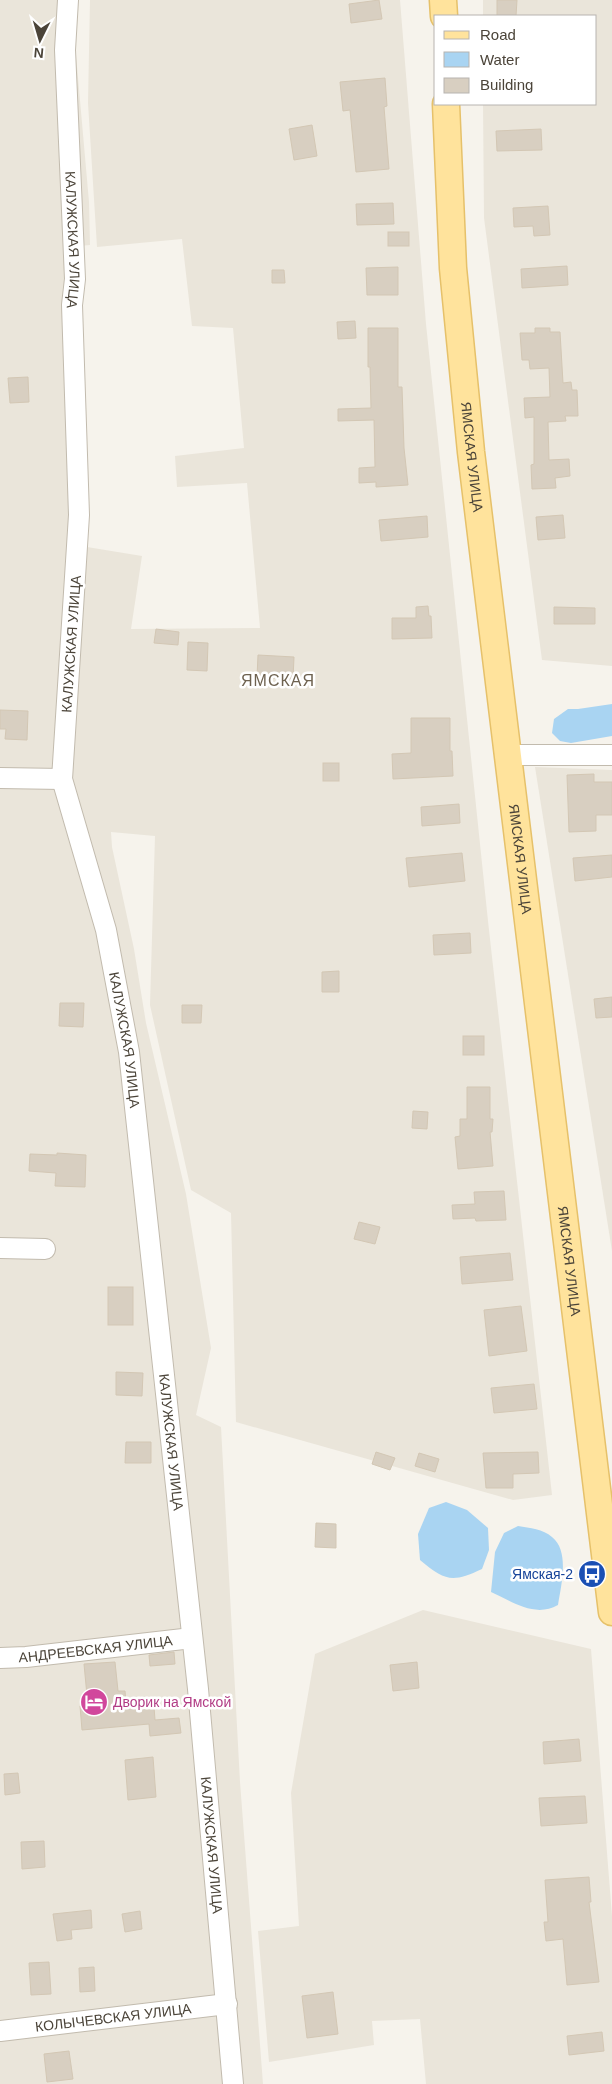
<svg xmlns="http://www.w3.org/2000/svg" width="612" height="2084" font-family="Arial,sans-serif">
<rect width="100%" height="100%" fill="#f6f3ec"/>
<g fill="#eae5da">
<path d="M0 0H69L76 55 89 202 90 245 79 246 87 547 142 556 131 629 260 628 247 483 177 487 175 456 244 448 233 328 192 326 182 239 97 247 88 103 90 0H400L426 324 488 921 552 1495 513 1500 236 1422 231 1213 191 1190 150 1005 155 836 111 832 112 847 134 949 146 1023 186 1194 211 1348 196 1415 221 1427 240 1782 263 2084H0Z"/>
<path d="M483 0H612V666L542 660 484 218 483 104H596V16H483Z"/>
<path d="M535 767 612 770V1251Z"/>
<path d="M423 1610 591 1649 612 1916V2084H426L420 2019 372 2021 374 2045 269 2062 258 1931 299 1926 291 1793 315 1654Z"/>
</g>
<g fill="#a9d4f2">
<path d="M612 704V736L571 743 560 741 552 733 554 719 568 709H578Z"/>
<path d="M446 1502 467 1510 488 1528 489 1550 482 1569C452 1583 445 1581 420 1560L418 1534 429 1508Z"/>
<path d="M518 1526C530 1528 543 1529 552 1537 570 1551 561 1586 558 1605 535 1618 513 1602 491 1592L495 1552 504 1533Z"/>
</g>
<g fill="#d8cfc1" stroke="#d3c7b4">
<path d="M379 0 382 19 351 23 349 4Z"/>
<path d="M497 0H517L516 16H497Z"/>
<path d="M385 78 387 106 384 107 389 169 356 172 350 110 343 111 340 82Z"/>
<path d="M312 125 317 156 294 160 289 129Z"/>
<path d="M541 129 542 150 497 151 496 131Z"/>
<path d="M393 203 394 224 357 225 356 204Z"/>
<path d="M548 206 550 235 534 236 533 226 514 227 513 208Z"/>
<rect x="388" y="232" width="21" height="14"/>
<path d="M567 266 568 285 522 288 521 269Z"/>
<path d="M398 267V295H367L366 268Z"/>
<path d="M272 270H284L285 283H272Z"/>
<path d="M355 321 356 338 338 339 337 322Z"/>
<path d="M368 328H398V387H402L404 448 408 485 376 487V482L359 483V468L375 467 374 420 338 421V409L371 408 370 367H368Z"/>
<path d="M535 328H550V332H560L563 383 571 382 572 390H577L578 416H565L566 421 548 422 549 460 569 459 570 476 555 478 556 488 532 489 531 465 534 464V417L525 418 524 398 550 397 549 368 530 369 529 360H522L520 333H535Z"/>
<path d="M28 377 29 402 10 403 8 378Z"/>
<path d="M563 515 565 538 538 540 536 517Z"/>
<path d="M427 516 428 537 381 541 379 520Z"/>
<path d="M428 606 429 616H431L432 638 392 639V618H416V607Z"/>
<path d="M554 607 595 608V624H554Z"/>
<path d="M156 629 179 632 178 645 154 643Z"/>
<path d="M188 642 208 643 207 671 187 670Z"/>
<path d="M258 655 294 657 293 679 257 677Z"/>
<path d="M0 710 28 711 27 740 5 739 6 729H0Z"/>
<path d="M411 718H450V751H452L453 776 393 779 392 754 411 753Z"/>
<rect x="323" y="763" width="16" height="18"/>
<path d="M594 774V782H612V815H596V831L569 832 567 775Z"/>
<path d="M459 804 460 823 422 826 421 807Z"/>
<path d="M462 853 465 881 409 887 406 858Z"/>
<path d="M612 855V877L575 881 573 858Z"/>
<path d="M470 933 471 953 434 955 433 935Z"/>
<path d="M339 971V992H322V972Z"/>
<path d="M612 997V1017L596 1018 594 999Z"/>
<path d="M60 1003H84L83 1027 59 1026Z"/>
<path d="M182 1005H202L201 1023H182Z"/>
<rect x="463" y="1036" width="21" height="19"/>
<path d="M467 1087H490V1119H493L492 1132H490L493 1166 458 1169 455 1137 460 1136V1119H467Z"/>
<path d="M413 1111 428 1112 427 1129 412 1128Z"/>
<path d="M57 1153 86 1155 85 1187 55 1186 56 1173 29 1171 30 1154 57 1155Z"/>
<path d="M504 1191 506 1220 476 1221 475 1218 453 1219 452 1205 475 1204 474 1192Z"/>
<path d="M359 1222 380 1227 375 1244 354 1239Z"/>
<path d="M510 1253 513 1280 462 1284 460 1257Z"/>
<rect x="108" y="1287" width="25" height="38"/>
<path d="M521 1306 527 1351 489 1356 484 1310Z"/>
<path d="M116 1372 143 1373 142 1396 116 1395Z"/>
<path d="M534 1384 537 1409 494 1413 491 1388Z"/>
<path d="M126 1442H151V1463H125Z"/>
<path d="M376 1452 395 1458 390 1470 372 1464Z"/>
<path d="M538 1452 539 1473 513 1474V1488H486L483 1453Z"/>
<path d="M419 1453 439 1459 435 1472 415 1466Z"/>
<path d="M316 1523 336 1524V1548L315 1547Z"/>
<path d="M174 1652 175 1664 150 1666 149 1655Z"/>
<path d="M115 1662 118 1691H125L126 1702 148 1700 149 1708 154 1707 155 1720 179 1718 181 1733 150 1736 149 1724 82 1730 80 1706H88L84 1664Z"/>
<path d="M417 1662 419 1688 393 1691 390 1665Z"/>
<path d="M579 1739 581 1761 544 1764 543 1742Z"/>
<path d="M153 1757 156 1797 128 1800 125 1760Z"/>
<path d="M18 1773 20 1793 5 1795 4 1774Z"/>
<path d="M585 1796 587 1823 541 1826 539 1798Z"/>
<path d="M44 1841 45 1867 22 1869 21 1842Z"/>
<path d="M589 1877 591 1902H589L599 1982 567 1985 563 1939 546 1941 544 1922H548L545 1880Z"/>
<path d="M91 1910 92 1928 71 1930 72 1939 57 1941 53 1914Z"/>
<path d="M140 1911 142 1929 125 1932 122 1914Z"/>
<path d="M49 1962 51 1994 31 1995 29 1963Z"/>
<path d="M94 1967 95 1991 80 1992 79 1968Z"/>
<path d="M333 1992 338 2034 307 2038 302 1996Z"/>
<path d="M602 2032 604 2051 569 2055 567 2036Z"/>
<path d="M69 2051 73 2079 47 2082 44 2054Z"/>
</g>
<g fill="none" stroke-linecap="round" stroke-linejoin="round">
<g stroke="#c2bbae" stroke-width="22">
<g id="minor">
<path id="s1" d="M68 0 65 50 75 279 72 305 79 515 62 779 106 930 129 1052 198 1689 233 2084"/>
<path d="M508 755H612"/>
<path d="M0 778 62 779"/>
<path d="M0 1248 45 1249"/>
<path id="s2" d="M0 1658 26 1657 192 1638"/>
<path id="s3" d="M0 2031 227 2004"/>
</g>
</g>
<g stroke="#e6c16a" stroke-width="29">
<g id="major">
<path d="M443 0 444 16"/>
<path id="s4" d="M446 104 453 268 471 452 612 1612"/>
</g>
</g>
<use href="#minor" stroke="#fff" stroke-width="20"/>
<use href="#major" stroke="#ffe39c" stroke-width="26"/>
</g>
<defs>
<g id="bus-disc" transform="scale(1.4375)"><circle r="9.5" fill="#1a4fb4" stroke="#fff"/><path d="M-5-6H5V4H4V6H2V4H-2V6H-4V4H-5ZM-3.5-4V0h7V-4ZM-3.5 1.2v1.5H-2V1.2ZM2 1.2v1.5H3.5V1.2Z" fill="#fff"/></g>
<g id="hotel-disc" transform="scale(1.4375)"><circle r="9.5" fill="#d1479c" stroke="#fff"/><path d="M-6-4.5h1.5V1H6V5H4.5V3h-9V5H-6ZM-4 0a1.8 1.8 0 1 1 3.6 0ZM.5 0V-2.5h3Q6-2.5 6 0Z" fill="#fff"/></g>
</defs>
<g fill-rule="evenodd">
<use href="#bus-disc" x="592" y="1574"/>
<use href="#hotel-disc" x="94" y="1702"/>
</g>
<g text-anchor="middle" stroke-width="5" stroke-linejoin="round" paint-order="stroke">
<g font-size="14" fill="#4b4439" stroke="#fff">
<text dy="5" stroke="none"><textPath href="#s1" startOffset="240">КАЛУЖСКАЯ УЛИЦА</textPath></text>
<text dy="5" stroke="none"><textPath href="#s4" startOffset="354">ЯМСКАЯ УЛИЦА</textPath></text>
<text transform="translate(71 644) rotate(-86)" y="5">КАЛУЖСКАЯ УЛИЦА</text>
<text dy="5" stroke="none"><textPath href="#s4" startOffset="759">ЯМСКАЯ УЛИЦА</textPath></text>
<text dy="5" stroke="none"><textPath href="#s1" startOffset="1049">КАЛУЖСКАЯ УЛИЦА</textPath></text>
<text dy="5" stroke="none"><textPath href="#s4" startOffset="1164">ЯМСКАЯ УЛИЦА</textPath></text>
<text dy="5" stroke="none"><textPath href="#s1" startOffset="1454">КАЛУЖСКАЯ УЛИЦА</textPath></text>
<text dy="5" stroke="none"><textPath href="#s2" startOffset="96">АНДРЕЕВСКАЯ УЛИЦА</textPath></text>
<text dy="5" stroke="none"><textPath href="#s1" startOffset="1859">КАЛУЖСКАЯ УЛИЦА</textPath></text>
<text dy="5" stroke="none"><textPath href="#s3" startOffset="114">КОЛЫЧЕВСКАЯ УЛИЦА</textPath></text>
</g>
<g font-size="14" fill="#164399" stroke="#fff" text-anchor="end">
<text x="573" y="1579">Ямская-2</text>
</g>
<g font-size="14" fill="#b23c85" stroke="#fff" text-anchor="start">
<text x="113" y="1707">Дворик на Ямской</text>
</g>
<g font-size="16" letter-spacing="1" fill="#6e6250" stroke="#fff">
<text x="278" y="686">ЯМСКАЯ</text>
</g>
</g>
<rect x="434" y="15" width="162" height="90" fill="#ffffff" stroke="#b7b4b0"/>
<rect x="444" y="31" width="25" height="8" fill="#ffe39c" stroke="#b7b4b0"/>
<text x="480" y="40" font-size="15" fill="#4b4439">Road</text>
<rect x="444" y="52" width="25" height="15" fill="#a9d4f2" stroke="#b7b4b0"/>
<text x="480" y="65" font-size="15" fill="#4b4439">Water</text>
<rect x="444" y="78" width="25" height="15" fill="#d8cfc1" stroke="#b7b4b0"/>
<text x="480" y="90" font-size="15" fill="#4b4439">Building</text>
<g transform="translate(40 40) rotate(185)" stroke="#ffffff" stroke-width="4" paint-order="stroke">
<path d="M0-4L9 19L0 12L-9 19Z" fill="#4b4439"/>
<text y="-8" font-size="14" font-weight="bold" text-anchor="middle" fill="#4b4439">N</text>
</g>
</svg>
